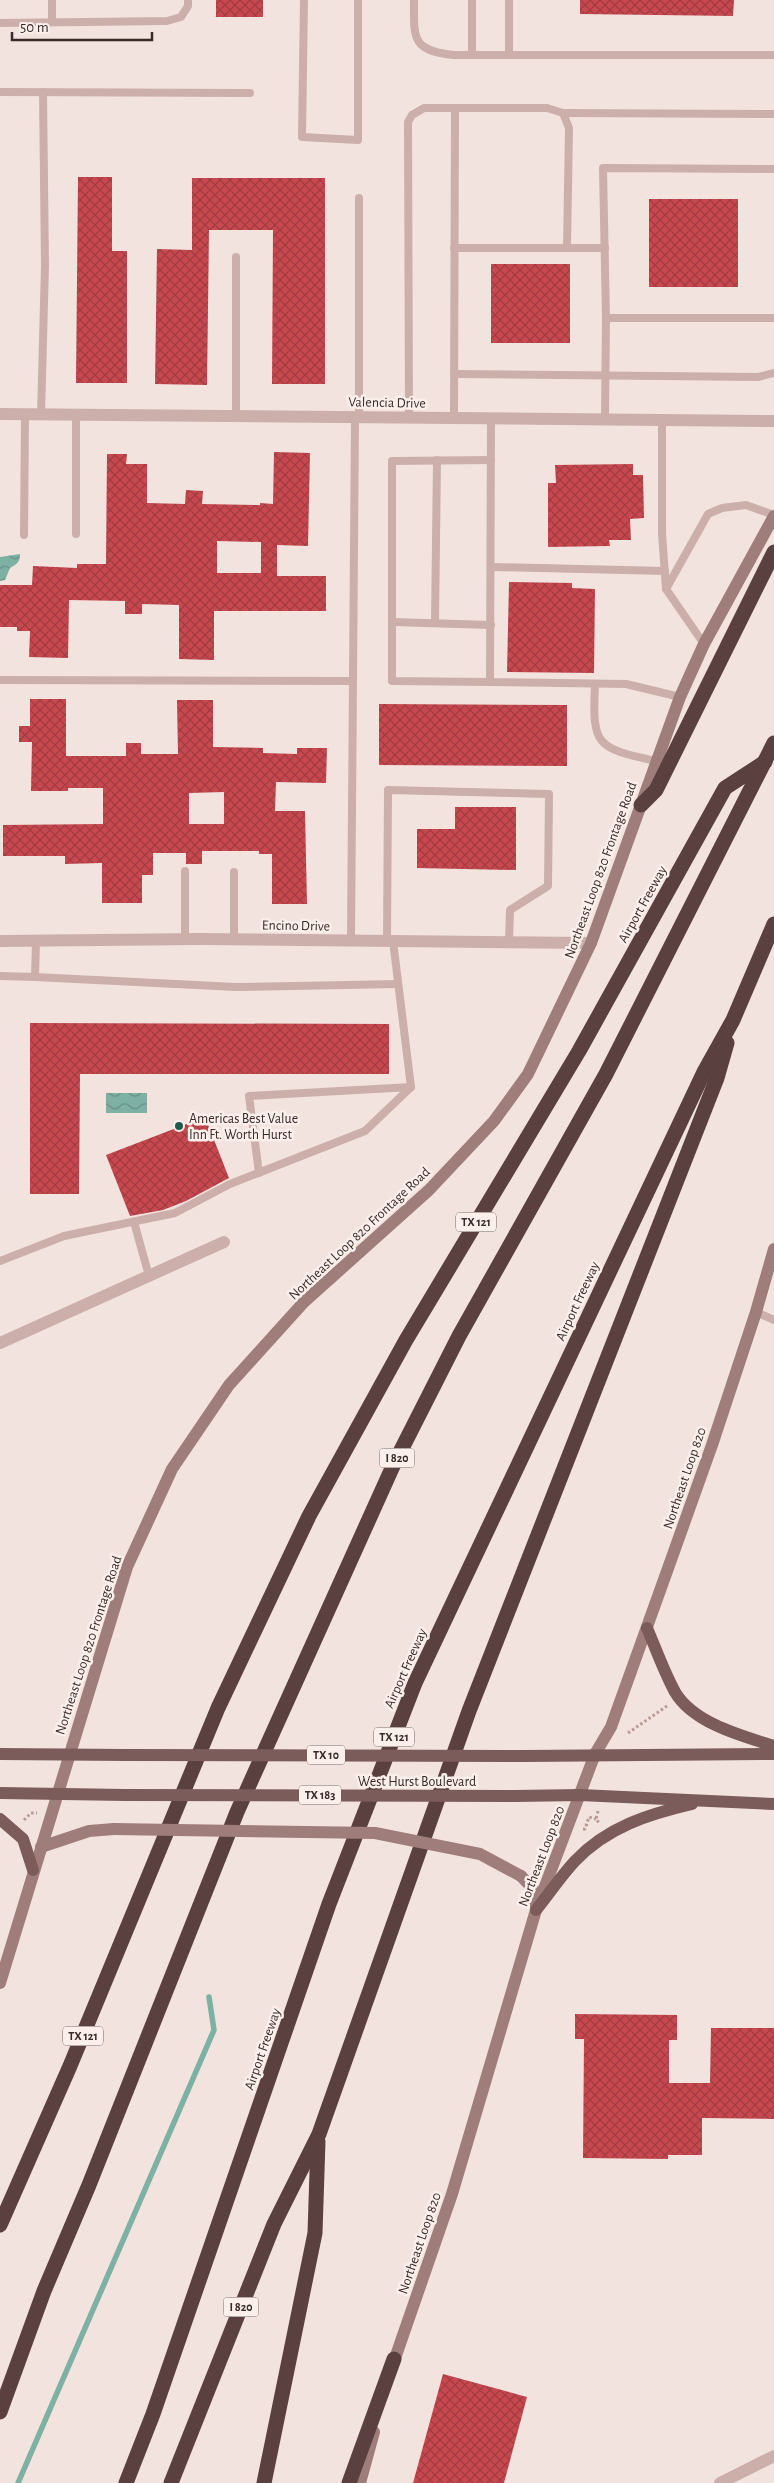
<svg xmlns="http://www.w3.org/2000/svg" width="774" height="2483" font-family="'Alegreya Sans',sans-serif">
<defs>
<pattern id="water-waves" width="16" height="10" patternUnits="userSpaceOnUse" patternTransform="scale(1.25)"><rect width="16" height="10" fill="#7db1a3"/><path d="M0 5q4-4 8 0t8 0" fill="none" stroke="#679085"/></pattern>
<pattern id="building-cross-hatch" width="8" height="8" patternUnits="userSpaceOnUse" patternTransform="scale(1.25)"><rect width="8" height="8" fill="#c7484f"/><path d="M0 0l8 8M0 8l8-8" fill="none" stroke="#a33c42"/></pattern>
</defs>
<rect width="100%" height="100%" fill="#f3e3de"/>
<g fill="url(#water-waves)">
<path d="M20 554C20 562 17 564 10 568L5 580 0 581V557Z"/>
<rect x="106" y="1093" width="41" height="20"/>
</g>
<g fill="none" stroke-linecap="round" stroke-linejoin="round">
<path stroke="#7db1a3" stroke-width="5.5" d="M18 2483 214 2030 209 1997"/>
</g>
<g fill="url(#building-cross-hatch)" fill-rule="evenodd">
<rect x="216" y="0" width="47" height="17"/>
<path d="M580 0H734L733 16 580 14Z"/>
<path d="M78 177H112V251H127V383H76Z"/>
<path d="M192 178H325V384H272L273 230H209L207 385 155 384 157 249 192 250Z"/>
<rect x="649" y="199" width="89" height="88"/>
<rect x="491" y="264" width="79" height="79"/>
<path d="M274 452 310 453 308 546 277 545V576H326V611H214V660L179 659V605L142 604V614H125V601L69 600 68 658 29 657 30 631H17V627H0V585H32L33 566 77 568V564H106L107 454H127L126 464H147V503L185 504 186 490 203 491 202 504 260 505V503L273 504ZM217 541 261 542V573H217Z"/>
<path d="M633 464V475H643L644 518 630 519 631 540H609L610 546 548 547V483H556L555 465Z"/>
<path d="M509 582 572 583V588L595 589 594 673 507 672Z"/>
<path d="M30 699H66V756H126V743H141V754H178L177 700H213V747L263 748V753L297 754V748H327L326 783 276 782 275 811H305L307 904H272V854H259V851H202V864H186V853H153V875H142V903H102V863L65 864V856H3V825L103 824V788H68V791H31L32 742H19V726H30ZM224 792V824H189V793Z"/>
<path d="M379 704 567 705V766L379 765Z"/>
<path d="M455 807H516V870L417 868V829H455Z"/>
<path d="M30 1023 389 1024V1074H80L79 1194H30Z"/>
<path d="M205 1117 229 1178 186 1201 163 1210 130 1216 106 1155Z"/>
<path d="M575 2014 677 2015V2040H669V2083H710L711 2028H774V2119L702 2118V2155H668V2159L583 2158 584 2039H575Z"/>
<path d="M443 2374 527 2397 504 2483H413Z"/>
</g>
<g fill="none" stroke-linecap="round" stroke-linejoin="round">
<g stroke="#b89994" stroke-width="3" stroke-dasharray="2.5 2.5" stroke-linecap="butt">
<path d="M628 1733 667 1706"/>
<path d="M598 1811 596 1819 600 1824"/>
<path d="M24 1820 31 1813H37"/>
<path d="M583 1829H585L589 1817 596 1819"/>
</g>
<g stroke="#ccafaa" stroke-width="8">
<path d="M52 0V22"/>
<path d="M304 0 302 137 358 140V0"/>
<path d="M414 0C414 38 411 51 454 55H774"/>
<path d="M472 0V55"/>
<path d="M509 0V55"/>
<path d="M0 23 167 21 181 17 188 6V0"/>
<path d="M0 92 250 93"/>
<path d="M563 113 774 114"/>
<path d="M774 169 603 168 606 318H774"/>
<path d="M359 198V417"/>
<path d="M454 248H567"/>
<path d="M236 257V416"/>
<path d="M454 374 758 377 774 373"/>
<path d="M41 415 45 266 43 92"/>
<path d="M76 415V534"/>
<path d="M409 418 408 122 412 115 424 108H547L563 113 569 128 567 248H605"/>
<path d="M454 418 455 108"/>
<path d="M491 418 490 682 626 684 680 697"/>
<path d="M605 419 606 318"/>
<path d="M662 420V533L666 589 704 644"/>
<path d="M24 535 25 415"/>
<path d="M492 567 665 571"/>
<path d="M666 589 708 514 722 508 746 505 774 515"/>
<path d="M392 622 491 625"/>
<path d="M435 623 437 460"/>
<path d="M0 680 353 681"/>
<path d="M490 682 392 681V461L491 460"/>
<path d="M595 684C592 746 596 748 656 761"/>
<path d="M185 871V939"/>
<path d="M234 939V872"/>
<path d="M351 941 355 417"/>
<path d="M387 941 388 790 549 794 548 886 510 910 509 942"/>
<path d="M0 976 35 977 36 941"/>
<path d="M35 977 236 987 398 984"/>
<path d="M259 1173 249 1096 411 1087"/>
<path d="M134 1222 149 1276"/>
<path d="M0 1261 64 1236 175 1213 230 1184 365 1131 411 1087 393 941"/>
<path d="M756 1312 774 1320"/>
</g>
<g stroke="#ccafaa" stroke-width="12">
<path d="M0 414 774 421"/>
<path d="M0 941 201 939 591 943"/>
<path d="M0 1343 224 1242"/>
<path d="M720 2483 774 2456"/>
</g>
<g stroke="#9f7d7b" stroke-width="12">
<path d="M41 1847 89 1831 114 1829"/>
<path d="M521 1876 534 1890 536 1907"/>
<path d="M0 1983 127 1567 172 1469 229 1385 304 1302 429 1190 494 1121 528 1074 591 943 680 697 704 644 774 516"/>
<path d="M392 2367 452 2194 536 1910 595 1754 611 1727 671 1560 712 1445 756 1312 774 1249"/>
<path d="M360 2483 374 2432"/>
</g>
<g stroke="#7b5c5a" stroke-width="12">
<path d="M647 1628C656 1649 664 1672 675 1692 693 1723 742 1736 774 1746"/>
<path d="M0 1754 127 1755"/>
<path d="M524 1756 774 1754"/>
<path d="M0 1793 125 1795"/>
<path d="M515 1796 580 1795 774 1804"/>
<path d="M0 1819 23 1839 33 1870"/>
<path d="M536 1910C549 1894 561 1876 575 1861 607 1827 649 1814 692 1804"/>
</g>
<g stroke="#5a4140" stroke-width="15">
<path d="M641 805 656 790 774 552"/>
<path d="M0 2225 70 2066 218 1708 309 1516 406 1340 579 1051 725 788 765 762"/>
<path d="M0 2412 44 2291 89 2185 237 1812 393 1466 459 1336 606 1074 774 743"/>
<path d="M126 2483 153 2414 329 1904 415 1683 704 1072 733 1020 774 924"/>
<path d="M171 2483 274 2224 319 2134 469 1711 717 1078 727 1043"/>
<path d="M264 2483 315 2233 318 2141"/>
<path d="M349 2483 394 2359"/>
</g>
<path stroke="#9f7d7b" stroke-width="12" d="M114 1829 375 1833 480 1854 521 1876"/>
<g stroke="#7b5c5a" stroke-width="12">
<path d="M127 1755 524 1756"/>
<path d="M125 1795 515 1796"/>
</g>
</g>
<circle fill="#1e5b4d" stroke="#faefeb" stroke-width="2" cx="179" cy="1126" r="5"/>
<g text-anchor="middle" stroke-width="5" stroke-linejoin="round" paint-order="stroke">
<g fill="#faefeb" stroke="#736563" stroke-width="1">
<rect x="456" y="1212.5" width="40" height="19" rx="4"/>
<rect x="379.5" y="1448.5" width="35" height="19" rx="4"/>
<rect x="374" y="1727.5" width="40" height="19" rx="4"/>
<rect x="307" y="1745.5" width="38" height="19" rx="4"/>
<rect x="299" y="1785.5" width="42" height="19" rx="4"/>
<rect x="63" y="2026.5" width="40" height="19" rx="4"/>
<rect x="223.5" y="2297.5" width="35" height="19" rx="4"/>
</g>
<g font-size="12" font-weight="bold" fill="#392a29">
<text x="476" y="1226">TX 121</text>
<text x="397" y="1462">I 820</text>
<text x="394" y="1741">TX 121</text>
<text x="326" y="1759">TX 10</text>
<text x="320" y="1799">TX 183</text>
<text x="83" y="2040">TX 121</text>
<text x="241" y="2311">I 820</text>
</g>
<g font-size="14" fill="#392a29" stroke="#faefeb">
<text transform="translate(387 402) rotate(1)" y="5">Valencia Drive</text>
<text transform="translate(600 870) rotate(-70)" y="5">Northeast Loop 820 Frontage Road</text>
<text transform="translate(642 904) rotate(-61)" y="5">Airport Freeway</text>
<text transform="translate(296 925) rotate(1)" y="5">Encino Drive</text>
<text transform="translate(359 1233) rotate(-43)" y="5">Northeast Loop 820 Frontage Road</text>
<text transform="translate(577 1301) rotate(-65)" y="5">Airport Freeway</text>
<text transform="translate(684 1478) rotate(-71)" y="5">Northeast Loop 820</text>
<text transform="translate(88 1645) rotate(-72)" y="5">Northeast Loop 820 Frontage Road</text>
<text transform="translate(405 1668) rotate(-66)" y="5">Airport Freeway</text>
<text x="417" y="1786">West Hurst Boulevard</text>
<text transform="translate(541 1856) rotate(-69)" y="5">Northeast Loop 820</text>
<text transform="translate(262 2049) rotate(-71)" y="5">Airport Freeway</text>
<text transform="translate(419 2243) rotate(-71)" y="5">Northeast Loop 820</text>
</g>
<g font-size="14" fill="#392a29" stroke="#faefeb" text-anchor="start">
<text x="189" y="1123">Americas Best Value<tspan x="189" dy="16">Inn Ft. Worth Hurst</tspan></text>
</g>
</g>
<path d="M12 32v8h140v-8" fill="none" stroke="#392a29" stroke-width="2.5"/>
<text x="20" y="32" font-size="15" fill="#392a29" stroke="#faefeb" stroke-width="4" paint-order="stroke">50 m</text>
</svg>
